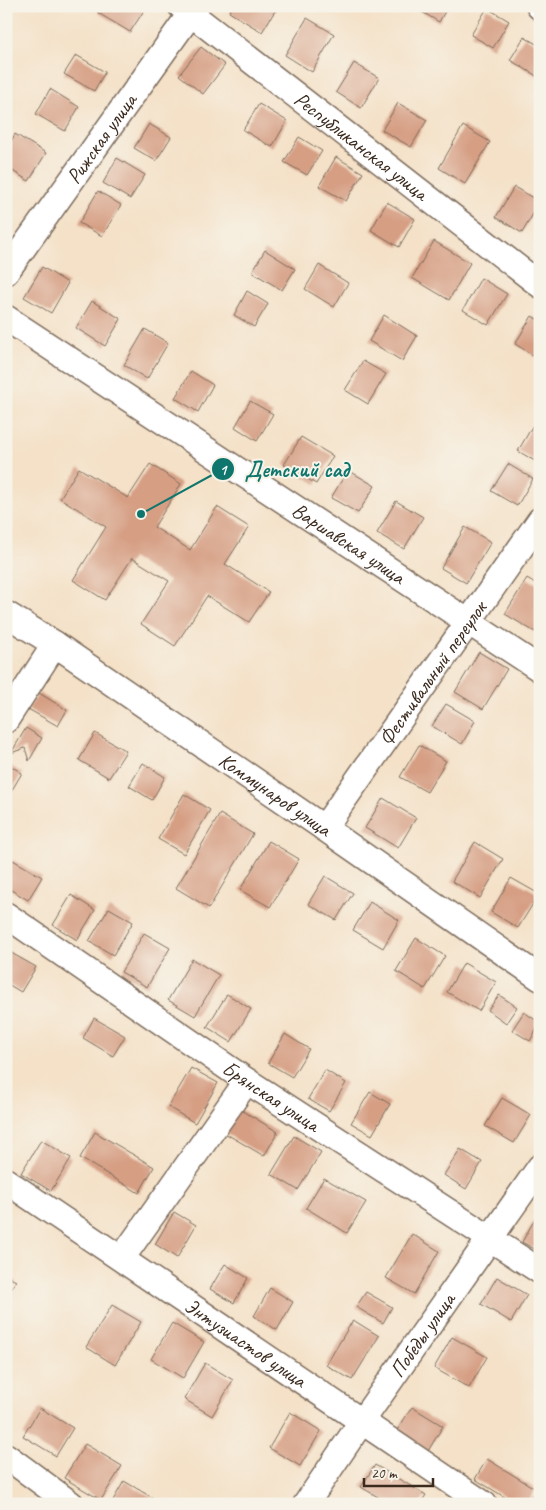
<svg xmlns="http://www.w3.org/2000/svg" width="546" height="1510" font-family="Caveat,sans-serif">
<rect width="100%" height="100%" fill="#f7f3e8"/>
<filter id="ink" filterUnits="userSpaceOnUse"><feTurbulence type="fractalNoise" baseFrequency=".02" numOctaves="2"/><feDisplacementMap in="SourceGraphic" scale="10" xChannelSelector="R" yChannelSelector="G"/><feConvolveMatrix kernelMatrix="1 2 1 2 8 2 1 2 1" color-interpolation-filters="sRGB"/></filter>
<filter id="wash" filterUnits="userSpaceOnUse"><feTurbulence type="fractalNoise" baseFrequency=".0096" numOctaves="4" result="noise"/><feDisplacementMap in="SourceGraphic" scale="20" xChannelSelector="R" yChannelSelector="G"/><feGaussianBlur stdDeviation="1.12" result="paint"/><feColorMatrix in="noise" values="0 0 0 0 0 0 0 0 0 0 0 0 0 0 0 0 0 1.4 0 .05"/><feComposite in="paint" operator="in"/></filter>
<g filter="url(#wash)">
<rect width="100%" height="100%" fill="#f4e1c8"/>
<g id="blocks">
<g fill="#d69f84">
<path d="M101 6H141L145 9 130 32 98 13Z"/>
<path d="M233 6H278L262 32 229 12Z"/>
<path d="M412 6H448L439 22Z"/>
<path d="M487 8 509 21 493 48 471 35Z"/>
<path d="M307 18 334 34 312 72 285 55Z"/>
<path d="M524 37 540 46V78L510 60Z"/>
<path d="M201 47 225 65 203 94 179 75Z"/>
<path d="M76 55 105 72 94 91 64 74Z"/>
<path d="M354 63 379 78 361 108 336 92Z"/>
<path d="M50 89 79 107 65 131 36 114Z"/>
<path d="M398 103 427 120 411 147 382 130Z"/>
<path d="M259 104 287 121 272 147 243 130Z"/>
<path d="M149 124 171 137 156 161 134 148Z"/>
<path d="M463 126 490 142 465 184 439 168Z"/>
<path d="M15 134 46 153 29 181 6 167V150Z"/>
<path d="M299 137 322 151 307 175 284 162Z"/>
<path d="M336 157 363 173 346 201 319 186Z"/>
<path d="M117 158 145 175 130 199 103 183Z"/>
<path d="M514 187 540 202 522 233 496 217Z"/>
<path d="M98 191 121 205 102 236 79 223Z"/>
<path d="M387 202 415 219 399 247 371 230Z"/>
<path d="M434 241 470 263 449 300 412 278Z"/>
<path d="M265 250 295 269 282 290 252 272Z"/>
<path d="M319 265 348 283 334 307 305 289Z"/>
<path d="M42 267 68 283 51 313 24 297Z"/>
<path d="M481 278 507 294 488 325 463 310Z"/>
<path d="M247 291 268 304 254 327 234 315Z"/>
<path d="M92 301 121 319 105 346 76 328Z"/>
<path d="M384 315 417 336 402 361 369 341Z"/>
<path d="M532 316 540 321V352L536 357 515 344Z"/>
<path d="M145 329 168 343 147 379 124 365Z"/>
<path d="M363 361 386 374 368 404 345 390Z"/>
<path d="M191 371 213 385 198 412 175 398Z"/>
<path d="M250 401 273 414 257 441 235 427Z"/>
<path d="M533 425 540 429V464L518 451Z"/>
<path d="M301 437 333 456 316 484 284 465Z"/>
<path d="M150 464 181 484 154 527 190 550 217 507 249 527 225 564 269 592 249 622 207 596 175 646 141 624 169 581 132 558 105 600 73 580 106 527 60 498 79 468 128 498Z"/>
<path d="M508 464 533 479 517 506 491 491Z"/>
<path d="M348 470 375 486 358 513 331 498Z"/>
<path d="M396 501 423 517 404 549 377 533Z"/>
<path d="M465 527 491 542 466 583 441 568Z"/>
<path d="M527 578 540 586V624L535 632 505 614Z"/>
<path d="M479 652 507 669 483 709 455 692Z"/>
<path d="M39 693 67 710 58 726 28 709Z"/>
<path d="M446 704 475 721 462 744 432 726Z"/>
<path d="M26 728 42 738 29 761 25 748 11 753Z"/>
<path d="M95 733 126 751 109 778 79 760Z"/>
<path d="M419 745 446 761 427 792 400 777Z"/>
<path d="M6 763 22 773 6 800Z"/>
<path d="M143 763 165 777 152 800 129 786Z"/>
<path d="M184 794 210 810 184 854 158 839Z"/>
<path d="M383 798 416 818 398 848 365 828Z"/>
<path d="M220 814 253 834 209 908 176 888Z"/>
<path d="M269 841 299 859 270 907 240 890Z"/>
<path d="M475 842 503 859 480 898 452 881Z"/>
<path d="M13 860 42 877 28 900 6 887V870Z"/>
<path d="M325 876 353 893 336 920 308 904Z"/>
<path d="M511 878 539 894 518 928 491 912Z"/>
<path d="M71 895 95 910 77 940 53 925Z"/>
<path d="M370 902 399 920 383 948 353 930Z"/>
<path d="M109 908 133 922 113 955 89 941Z"/>
<path d="M144 933 170 948 147 987 121 972Z"/>
<path d="M416 938 445 956 425 989 396 971Z"/>
<path d="M6 950 36 967 21 992 6 983Z"/>
<path d="M192 959 219 975 195 1016 168 1000Z"/>
<path d="M464 963 496 982 479 1011 447 992Z"/>
<path d="M227 994 251 1009 231 1042 207 1027Z"/>
<path d="M499 995 517 1007 506 1023 488 1010Z"/>
<path d="M524 1012 540 1023 530 1041 512 1030Z"/>
<path d="M94 1018 125 1036 113 1056 83 1038Z"/>
<path d="M285 1034 309 1049 292 1077 268 1063Z"/>
<path d="M191 1068 218 1083 195 1123 168 1107Z"/>
<path d="M325 1070 346 1083 329 1111 308 1099Z"/>
<path d="M370 1092 390 1104 372 1135 351 1123Z"/>
<path d="M502 1098 531 1115 514 1143 485 1126Z"/>
<path d="M238 1108 278 1132 264 1156 223 1132Z"/>
<path d="M95 1132 154 1167 139 1193 80 1158Z"/>
<path d="M294 1136 321 1152 298 1190 271 1174Z"/>
<path d="M41 1140 71 1158 51 1191 21 1173Z"/>
<path d="M460 1149 482 1162 466 1189 444 1175Z"/>
<path d="M324 1178 366 1202 347 1233 306 1208Z"/>
<path d="M174 1212 196 1225 177 1258 155 1244Z"/>
<path d="M536 1217 540 1219V1252L522 1242Z"/>
<path d="M412 1234 439 1251 414 1294 386 1278Z"/>
<path d="M225 1264 248 1278 234 1303 210 1289Z"/>
<path d="M6 1276 16 1281 6 1296Z"/>
<path d="M497 1277 527 1295 511 1322 481 1304Z"/>
<path d="M270 1288 293 1302 277 1330 254 1316Z"/>
<path d="M366 1292 392 1307 383 1323 356 1307Z"/>
<path d="M112 1305 141 1322 115 1365 86 1347Z"/>
<path d="M353 1320 379 1336 352 1380 326 1365Z"/>
<path d="M172 1323 204 1342 183 1378 151 1359Z"/>
<path d="M452 1337 487 1357 469 1388 434 1368Z"/>
<path d="M205 1363 233 1380 212 1416 184 1399Z"/>
<path d="M412 1407 443 1426 428 1451 396 1432Z"/>
<path d="M40 1408 73 1428 56 1456 23 1436Z"/>
<path d="M290 1412 321 1431 300 1466 269 1448Z"/>
<path d="M85 1444 122 1466 101 1500 64 1478Z"/>
<path d="M487 1459 536 1489 527 1504H516L475 1479Z"/>
<path d="M375 1465 426 1495 420 1504H390L361 1487Z"/>
<path d="M124 1481 153 1498 150 1504H111Z"/>
</g>
</g>
</g>
<g filter="url(#ink)">
<use href="#blocks" fill-opacity="0" stroke="#7c6a5a" stroke-width="1"/>
<g fill="none" stroke-linecap="round" stroke-linejoin="round">
<g stroke="#7c6a5a" stroke-width="28">
<g id="minor">
<path id="s1" d="M181 6 540 285"/>
<path d="M539 6 540 7"/>
<path id="s2" d="M6 272 196 6"/>
<path id="s3" d="M6 318 540 669"/>
<path id="s4" d="M6 614 55 644 324 828 540 978"/>
<path d="M6 720 55 644"/>
<path id="s5" d="M324 828 540 520"/>
<path id="s6" d="M6 915 247 1081 540 1271"/>
<path id="s7" d="M6 1181 484 1504"/>
<path d="M122 1258 247 1081"/>
<path d="M6 1456 71 1504"/>
<path id="s8" d="M306 1504 362 1421 540 1167"/>
</g>
</g>
<use href="#minor" stroke="#fff" stroke-width="25"/>
</g>
</g>
<g text-anchor="middle" stroke-width="4" stroke-linejoin="round" paint-order="stroke">
<g font-size="21" fill="#3b2a1e" stroke="#f7f3e8">
<text dy="7" stroke="none"><textPath href="#s2" startOffset="164">Рижская улица</textPath></text>
<text dy="7" stroke="none"><textPath href="#s1" startOffset="228">Республиканская улица</textPath></text>
<text dy="7" stroke="none"><textPath href="#s3" startOffset="410">Варшавская улица</textPath></text>
<text dy="7" stroke="none"><textPath href="#s5" startOffset="189">Фестивальный переулок</textPath></text>
<text dy="7" stroke="none"><textPath href="#s4" startOffset="324">Коммунаров улица</textPath></text>
<text dy="7" stroke="none"><textPath href="#s6" startOffset="321">Брянская улица</textPath></text>
<text dy="7" stroke="none"><textPath href="#s8" startOffset="205">Победы улица</textPath></text>
<text dy="7" stroke="none"><textPath href="#s7" startOffset="289">Энтузиастов улица</textPath></text>
</g>
</g>
<path fill="none" stroke="#0f766e" stroke-width="2" d="M141 514L223 469"/>
<g fill="#0f766e" stroke="#f7f3e8" stroke-width="2">
<circle cx="141" cy="514" r="5"/>
<circle cx="223" cy="469" r="12"/>
</g>
<g font-size="15" text-anchor="middle" font-weight="bold" fill="#fff">
<text x="223" y="475">1</text>
</g>
<g font-size="22" text-anchor="middle" font-weight="bold" fill="#0f766e" stroke="#f7f3e8" stroke-width="4" stroke-linejoin="round" paint-order="stroke">
<text x="297" y="477">Детский сад</text>
</g>
<rect width="546" height="1510" fill="none" stroke="#f7f3e8" stroke-width="25"/>
<path d="M364 1478v8h69v-8" fill="none" stroke="#3b2a1e" stroke-width="2.5"/>
<text x="371" y="1478" font-size="15" fill="#3b2a1e" stroke="#f7f3e8" stroke-width="4" paint-order="stroke">20 m</text>
</svg>
